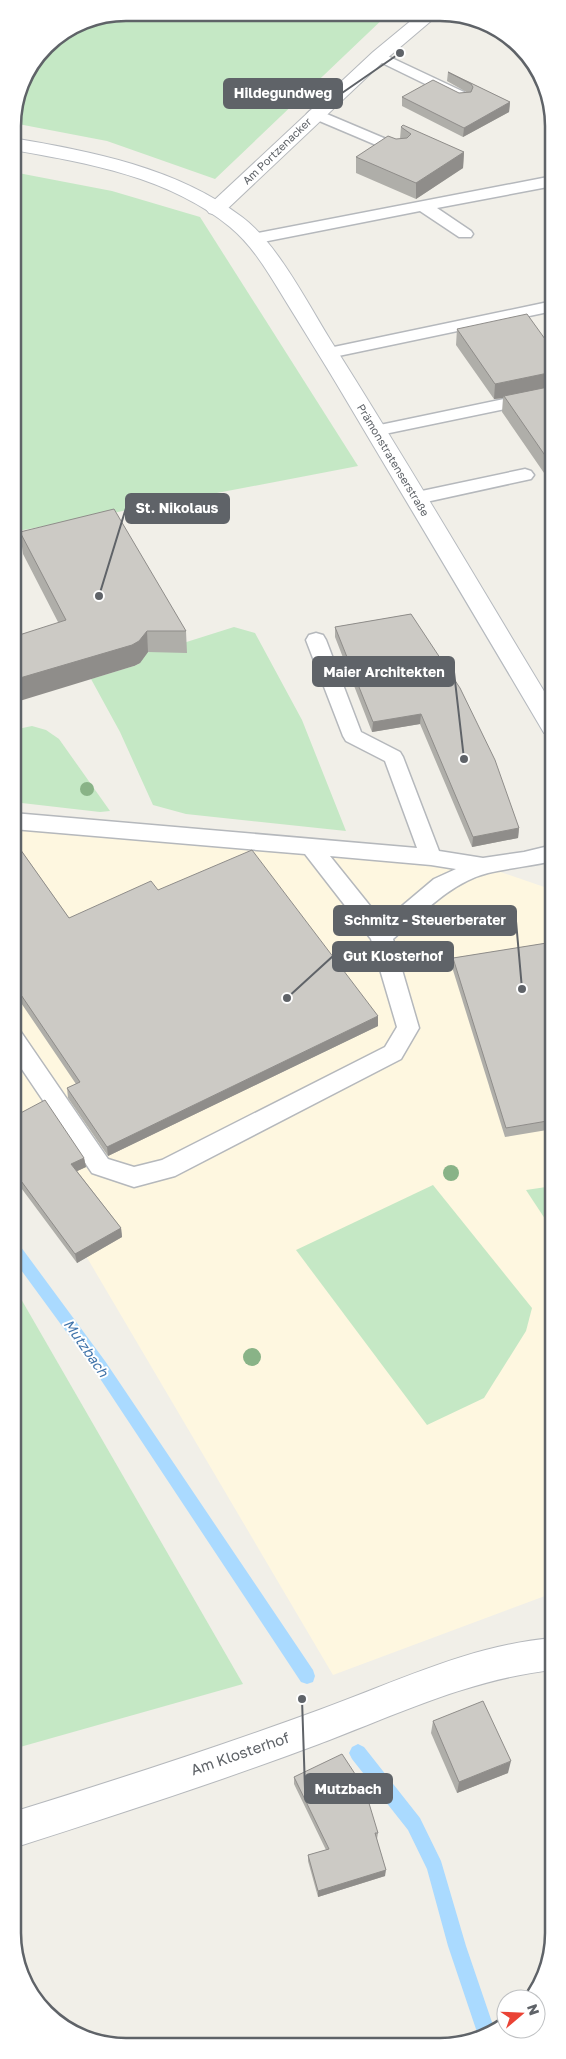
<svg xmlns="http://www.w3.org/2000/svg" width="566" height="2059" font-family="'Golos Text',sans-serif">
<rect width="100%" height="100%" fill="#f1efe8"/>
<path fill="#fef7e0" d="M13 824 483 866 553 890V1593L333 1675 13 1132Z"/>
<g fill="#c5e8c5">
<path d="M126 13 388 14 215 179 107 141 13 123 21 82 46 46 83 21Z"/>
<path d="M13 172 112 191 200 217 358 466 13 532Z"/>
<path d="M234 627 255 633 302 720 346 831 186 814 153 805 120 732 91 679 134 666 140 663 146 651 177 645Z"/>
<path d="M32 726 46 730 59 739 110 811 100 812 13 802V730Z"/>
<path d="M433 1185 532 1308 526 1331 484 1398 427 1425 296 1250Z"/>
<path d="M553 1186V1231L526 1190Z"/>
<path d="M13 1285 243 1684 13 1749Z"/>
</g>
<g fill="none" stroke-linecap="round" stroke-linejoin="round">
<g fill="#aadaff" fill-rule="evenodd">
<path d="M13 1241 18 1243 105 1361 313 1670 315 1676 313 1682 307 1684 301 1682 95 1371 13 1259Z"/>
<path d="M358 1744 364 1747 420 1818 441 1861 466 1946 495 2031 479 2038 448 1946 427 1869 408 1830 352 1759 349 1753 352 1747Z"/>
</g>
<g stroke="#b5b8bc" stroke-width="3">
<g id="lane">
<path d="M379 52 464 92 466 95 464 98H454L374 59 372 56 374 53Z"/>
<path d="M315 109 405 147 408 150 405 153H395L310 117 307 114 310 111Z"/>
<path d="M553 176V186L437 208 471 231 473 234 471 237H459L420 211 253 244 247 242 245 239 247 236 253 234Z"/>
<path d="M553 301V311L329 358 323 357 321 353 323 349 329 348Z"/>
<path d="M533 393 539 394 542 398 539 402 375 436 369 435 366 431 369 427 375 426Z"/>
<path d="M525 469 531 471 534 475 531 479 417 504 411 502 408 498 411 494 417 492Z"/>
<path d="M316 633 323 635 326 640 361 732 400 752 403 757 439 851 483 858 524 852 553 845V861C531 866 509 868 488 873 451 882 421 915 393 939L419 1028 401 1059 175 1176 134 1187 92 1173 13 1056V1029L21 1032 108 1159 134 1167 162 1160 385 1047 397 1027 371 939 305 854 13 829V813L417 848 385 761 346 741 343 736 306 640 309 635ZM330 856 431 865 456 869 434 879 383 922Z"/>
</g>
</g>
<g stroke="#b5b8bc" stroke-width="2">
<g id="street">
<path d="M419 14 438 15 385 60 223 213 216 215 209 213 206 209 209 205 373 52Z"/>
<path d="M553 1638V1670C470 1679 396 1715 319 1744 218 1782 116 1815 13 1848V1812C116 1780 218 1747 319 1710 396 1682 470 1645 553 1638Z"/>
</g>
</g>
<g stroke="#b6babf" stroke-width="2">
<path id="secondary" d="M13 138C93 152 175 167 242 217 277 243 308 304 331 341 407 461 479 584 553 706V736L544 733C477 619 409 506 342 393 323 361 304 331 285 300 269 274 254 247 230 227 169 177 88 163 13 150Z"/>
</g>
<use href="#lane" fill="#fff" fill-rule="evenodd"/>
<use href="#street" fill="#fff" fill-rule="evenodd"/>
<use href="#secondary" fill="#fff" fill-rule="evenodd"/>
</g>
<g fill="#89b387">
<circle cx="87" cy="789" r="7"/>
<circle cx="451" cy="1173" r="8"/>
<circle cx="252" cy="1357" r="9"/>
</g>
<g fill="#afaea9">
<path d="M448 72 510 102 509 112 463 137 402 106V97L468 93 447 81Z"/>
<path d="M401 127 464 152 463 168 416 199 356 173V157L396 139H400Z"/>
<path d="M457 329 545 339 553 338V486L502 412 503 398 494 399 456 345Z"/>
<path d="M20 532 186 631 187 653 148 652 140 663 134 666 58 622 23 554Z"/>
<path d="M411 614 519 828 518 838 472 847 420 724 372 732 335 637V627Z"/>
<path d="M13 839 69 918 158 890 378 1016V1026L108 1156 68 1098 67 1088 76 1084 13 991Z"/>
<path d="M553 942V1129L505 1137 452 967 453 958Z"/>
<path d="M13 1117 84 1158 86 1167 77 1171 121 1228 122 1237 77 1263 13 1177Z"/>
<path d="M553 1394V1417L545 1413 547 1405Z"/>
<path d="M433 1721 508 1773 457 1793 431 1733Z"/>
<path d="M294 1777 359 1784 378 1833 377 1839 385 1876 318 1897 308 1861V1855L326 1850 294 1784Z"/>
</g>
<g fill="#8f8d8a">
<path d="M510 102 509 112 463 137 464 128Z"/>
<path d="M464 152 463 168 416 199V183Z"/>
<path d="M553 372V388L504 396 503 398 494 399 495 384Z"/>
<path d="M147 631 148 652 140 663 134 666 13 703V680Z"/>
<path d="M421 714 420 724 372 732 373 722Z"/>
<path d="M519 828 518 838 472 847 473 837Z"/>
<path d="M378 1016V1026L108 1156 107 1147Z"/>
<path d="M84 1158 86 1167 73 1173 71 1164Z"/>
<path d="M121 1228 122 1237 77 1263 75 1254Z"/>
<path d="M511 1761 508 1773 457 1793 459 1782Z"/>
<path d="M386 1870 385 1876 318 1897V1891Z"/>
</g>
<g fill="#cccac5" stroke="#8f8d8a">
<path d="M448 72 510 102 464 128 402 97 433 80 459 93 471 92 473 87 471 84Z"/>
<path d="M403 125 464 152 416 183 356 157 388 136 396 139 407 138 411 134 401 127Z"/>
<path d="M527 314 545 339 553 338V372L495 384 457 329Z"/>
<path d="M553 386V467L504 396Z"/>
<path d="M114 509 186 631H147L139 641 132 645 13 680V637L66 620 20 532Z"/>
<path d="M411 614 460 688 495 760 519 828 473 837 421 714 373 722 335 627Z"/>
<path d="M13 839 69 918 151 881 158 890 252 850 378 1016 107 1147 67 1088 80 1082 13 983Z"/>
<path d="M553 942V1120L506 1128 453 958Z"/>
<path d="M45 1100 84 1158 71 1164 121 1228 75 1254 13 1170V1117Z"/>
<path d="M553 1394V1408L547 1405Z"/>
<path d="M483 1701 511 1761 459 1782 433 1721Z"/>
<path d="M342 1754 359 1780 357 1782 368 1800 378 1833H375L386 1870 318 1891 308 1855 329 1849 294 1777Z"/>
</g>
<g text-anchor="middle" stroke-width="4" stroke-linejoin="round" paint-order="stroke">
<g font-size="11" fill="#5f6368" stroke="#fff">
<text transform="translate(277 151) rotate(-44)" y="4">Am Portzenacker</text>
<text transform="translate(393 460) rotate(59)" y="4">Prämonstratenserstraße</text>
</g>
<g font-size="14" font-style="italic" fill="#4174aa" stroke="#fff">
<text transform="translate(86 1348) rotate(55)" y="5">Mutzbach</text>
</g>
<g font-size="15" fill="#5f6368" stroke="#fff">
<text transform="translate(240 1754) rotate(-19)" y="5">Am Klosterhof</text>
</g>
</g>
<path d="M0 0H566V2059H0ZM126 21H440A105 105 0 0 1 545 126V1933A105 105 0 0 1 440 2038H126A105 105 0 0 1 21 1933V126A105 105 0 0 1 126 21Z" fill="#fff" fill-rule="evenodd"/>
<path fill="none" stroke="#5f6368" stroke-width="2.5" d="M126 21H440A105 105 0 0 1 545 126V1933A105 105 0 0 1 440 2038H126A105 105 0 0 1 21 1933V126A105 105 0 0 1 126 21Z"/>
<path fill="none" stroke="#5f6368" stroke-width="2" d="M400 53L342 93M99 596L126 508M464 759L454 672M522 989L516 921M287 998L333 956M302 1699L305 1789"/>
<g fill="#5f6368" stroke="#fff" stroke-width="2">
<circle cx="400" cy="53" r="5"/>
<circle cx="99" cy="596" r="5"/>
<circle cx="464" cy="759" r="5"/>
<circle cx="522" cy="989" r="5"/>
<circle cx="287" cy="998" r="5"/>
<circle cx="302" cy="1699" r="5"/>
</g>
<g fill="#5f6368" stroke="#5f6368" stroke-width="2">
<rect x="224" y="79" width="118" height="29" rx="5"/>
<rect x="126" y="494" width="103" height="29" rx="5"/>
<rect x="313" y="657" width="141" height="29" rx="5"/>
<rect x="334" y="906" width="182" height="29" rx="5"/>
<rect x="333" y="942" width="120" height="29" rx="5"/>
<rect x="305" y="1774" width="87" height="29" rx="5"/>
</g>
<g font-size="14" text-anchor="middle" font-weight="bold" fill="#fff">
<text x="283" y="98">Hildegundweg</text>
<text x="177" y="513">St. Nikolaus</text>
<text x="384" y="677">Maier Architekten</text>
<text x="425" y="925">Schmitz - Steuerberater</text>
<text x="393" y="961">Gut Klosterhof</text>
<text x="348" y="1794">Mutzbach</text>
</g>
<g transform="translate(521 2014) rotate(71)"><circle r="24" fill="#ffffff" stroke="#bfc1c3"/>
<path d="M0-4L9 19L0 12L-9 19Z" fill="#ea4335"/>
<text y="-8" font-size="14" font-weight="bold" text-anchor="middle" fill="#5f6368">N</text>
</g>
</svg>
